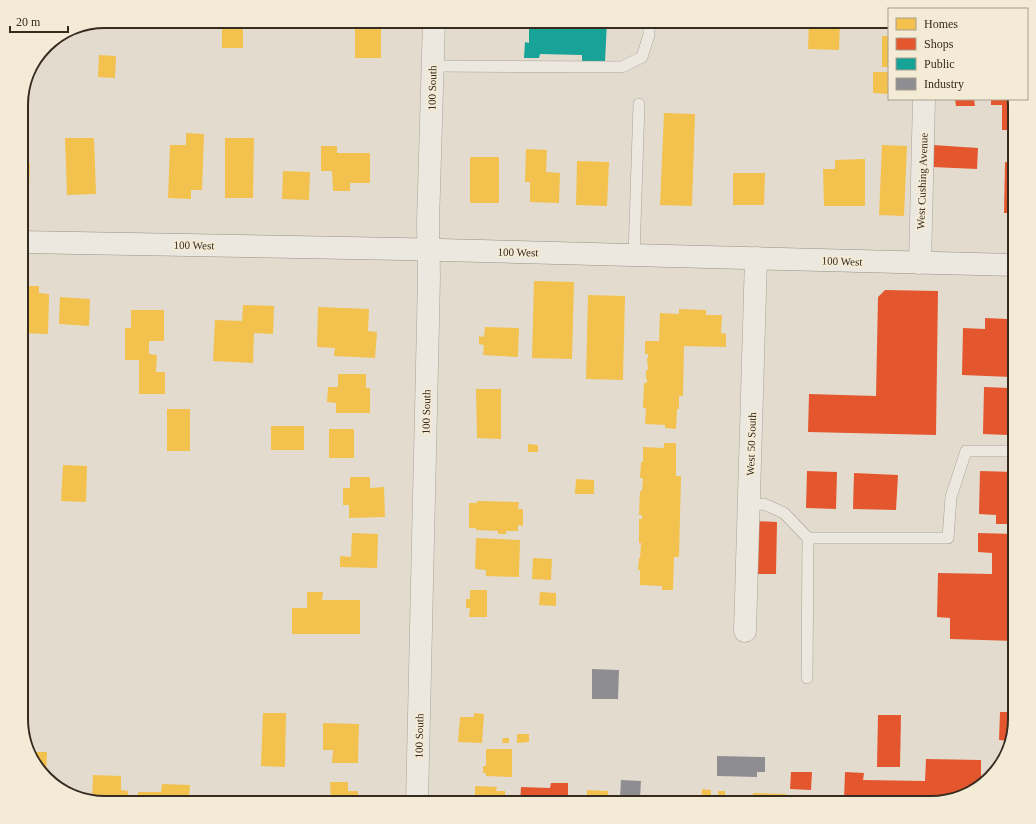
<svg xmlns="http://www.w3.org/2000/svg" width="1036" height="824" font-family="Georgia,serif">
<rect width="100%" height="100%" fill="#e3dcce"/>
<g fill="#f2c14e">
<rect x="355" y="21" width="26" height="37"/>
<path d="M809 21H840L839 50 808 49Z"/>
<rect x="873" y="21" width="13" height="8"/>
<rect x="222" y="25" width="21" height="23"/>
<rect x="882" y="36" width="7" height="31"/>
<path d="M99 55 116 56 115 78 98 77Z"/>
<path d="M873 72H889V94L873 93Z"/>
<path d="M664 113 695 114 692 206 660 205Z"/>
<path d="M186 133 204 134 202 190H191V199L168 198 170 145H186Z"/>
<path d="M65 138H94L96 194 67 195Z"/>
<path d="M225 138H254L253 198H225Z"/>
<path d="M882 145 907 146 904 216 879 215Z"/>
<path d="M321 146H337V153H370V183H350V191H333L332 171H321Z"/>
<path d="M526 149 547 150 546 172 560 173 559 203 530 202V182H525Z"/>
<rect x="470" y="157" width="29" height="46"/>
<path d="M865 159V206H824L823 169H835V160Z"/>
<path d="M577 161 609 162 607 206 576 205Z"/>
<path d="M21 162 30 163 29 187H21Z"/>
<path d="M283 171 310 172 309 200 282 199Z"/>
<path d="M733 173H765L764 205H733Z"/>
<path d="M534 281 574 282 572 359 532 358Z"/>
<path d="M21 286H39V293L49 294 48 334 21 333Z"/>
<path d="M588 295 625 296 623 380 586 379Z"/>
<path d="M60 297 90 299 89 326 59 324Z"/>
<path d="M243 305 274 306 273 334 254 333 253 363 213 361 215 320 242 321Z"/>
<path d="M318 307 369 309 368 331 377 332 375 358 334 356 335 348 317 347Z"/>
<path d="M679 309 706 310V315H722L721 333 726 334V347L684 346 683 396H679V409H677L676 429 665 428V425L645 424 646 408H643L644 383H647V379H646V370H648L647 358H648V354H645V341H659L660 313 679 314Z"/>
<path d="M131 310H164V341H149V354L157 355 156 372H165V394H139V360H125V328H131Z"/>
<path d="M485 327 519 328 518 357 483 355 484 345 479 344V336L484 337Z"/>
<path d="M338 374H366V388H370V413H336V403L327 402 328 387H338Z"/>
<path d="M476 389H501V439L477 438Z"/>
<rect x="167" y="409" width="23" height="42"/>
<rect x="271" y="426" width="33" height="24"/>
<rect x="329" y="429" width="25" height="29"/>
<path d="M664 443H676V476H681L679 557H674L673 590H662V586L640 585V570H638L639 558H640L641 543H639V519H642V515H639L640 491H642L643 478H640L641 462H643V447L664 448Z"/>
<path d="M528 444 538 445V452H528Z"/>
<path d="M63 465 87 466 86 502 61 501Z"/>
<path d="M350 477H370V488L384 487 385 517 349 518V505H343V488H350Z"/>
<path d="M576 479 594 480V494H575Z"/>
<path d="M477 501 519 502 518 509H523V526L518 525V531H506V534H498V531L476 530V528H469V503H477Z"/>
<path d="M352 533 378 534 377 568 340 567V556L351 557Z"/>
<path d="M476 538 520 540 519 577 486 576V570L475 569Z"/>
<path d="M533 558 552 559 551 580 532 579Z"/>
<path d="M470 590H487V617H469L470 608H466V599H470Z"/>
<path d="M307 592H323L322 600H360V634H292V608H307Z"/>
<path d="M540 592 556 593V606L539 605Z"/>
<path d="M263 713H286L285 767 261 766Z"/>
<path d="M474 713 484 714 482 743 458 742 460 717H474Z"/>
<path d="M323 723 359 724 358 763H332L333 750H323Z"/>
<path d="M517 734H529V742L517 743Z"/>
<path d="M503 738H509V743H502Z"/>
<path d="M486 749H512V777L486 776V773H483V766H486Z"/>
<path d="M29 752H47L46 778 30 756Z"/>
<path d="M93 775 121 776V790L128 791 127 803H105L92 800Z"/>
<path d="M330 782H348V791H358V803H331Z"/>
<path d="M162 784 190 785 189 798 205 799V803H138V792H161Z"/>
<path d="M475 786 497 787 496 791H505V799H510L509 803H469V800H475Z"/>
<path d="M702 789 711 790V796H718V791H725V795H728V803H701Z"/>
<path d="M587 790 608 791 607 803H587Z"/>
<path d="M753 793 786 794V803H752Z"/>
<rect x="251" y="796" width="32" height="7"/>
</g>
<g fill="#e4572e">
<path d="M955 99H974L975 106H956Z"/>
<path d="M991 99H1014L1015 105V130H1002V105H991Z"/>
<path d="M933 145 978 148 977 169 932 167Z"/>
<path d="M1005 162 1015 163V213H1004Z"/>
<path d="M885 290 938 291 936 435 808 432 809 394 876 396 878 297Z"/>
<path d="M985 318 1007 319 1012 325 1011 377 962 375 963 328 985 329Z"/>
<path d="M984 387 1009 388 1008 435 983 434Z"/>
<path d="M807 471 837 472 836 509 806 508Z"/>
<path d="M980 471 1015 472V524H996V515L979 514Z"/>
<path d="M854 473 898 475 896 510 853 509Z"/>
<path d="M755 521 777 522 776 574H754Z"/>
<path d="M978 533 1015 534V641L950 639V618L937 617 938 573 992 574V553L978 552Z"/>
<path d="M1000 712H1015L1011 741 999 740Z"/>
<path d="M878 715H901L900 767H877Z"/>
<path d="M926 759 981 760V780H987L968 794 931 803H846V799H844L845 772 864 773 863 780 925 781Z"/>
<path d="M791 772H812L811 790 790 789Z"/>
<path d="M551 783H568V803H520L521 787 550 788Z"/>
</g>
<path fill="#17a398" d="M529 21H607L605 62 582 61V55L540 54 539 58H524L525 42 529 43Z"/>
<g fill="#8d8d92">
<path d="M592 669 619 670 618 699H592Z"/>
<path d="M717 756 765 757V772H757V777L717 776Z"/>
<path d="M621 780 641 781 640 798H620Z"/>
</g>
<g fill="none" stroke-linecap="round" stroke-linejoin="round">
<g stroke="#a8a297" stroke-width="12">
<g id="lane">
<path d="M432 66 622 67 642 57 649 35V21"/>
<path d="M634 255 639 104"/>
<path d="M749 505 764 504 784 513 808 538H948L951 497 966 451H1015"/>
<path d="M807 678 808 538"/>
</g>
</g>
<g stroke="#a8a297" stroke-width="23">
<g id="street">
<path d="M920 263 924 99"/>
<path d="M745 631 756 258"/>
<path d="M417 803 429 278 428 223 434 21"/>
</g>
</g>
<g stroke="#989187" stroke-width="23">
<path id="secondary" d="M21 242 402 249 1015 265"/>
</g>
<use href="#lane" stroke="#ece8df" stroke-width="11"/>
<use href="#street" stroke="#ece8df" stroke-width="22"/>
<use href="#secondary" stroke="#ece8df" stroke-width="22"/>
</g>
<g text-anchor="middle" stroke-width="4" stroke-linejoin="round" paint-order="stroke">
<g font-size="11" fill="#372b20" stroke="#f3ebd6">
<text transform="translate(432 88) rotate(-89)" y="4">100 South</text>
<text transform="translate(922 181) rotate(-88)" y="4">West Cushing Avenue</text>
<text transform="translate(194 245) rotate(1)" y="4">100 West</text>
<text transform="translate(518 252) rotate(1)" y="4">100 West</text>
<text transform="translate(842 261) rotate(2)" y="4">100 West</text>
<text transform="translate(426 412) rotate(-89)" y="4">100 South</text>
<text transform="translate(751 444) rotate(-88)" y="4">West 50 South</text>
<text transform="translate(419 736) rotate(-89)" y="4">100 South</text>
</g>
</g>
<path d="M0 0H1036V824H0ZM105 28H931A77 77 0 0 1 1008 105V719A77 77 0 0 1 931 796H105A77 77 0 0 1 28 719V105A77 77 0 0 1 105 28Z" fill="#f3ebd6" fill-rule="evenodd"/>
<path fill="none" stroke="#372b20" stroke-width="2" d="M105 28H931A77 77 0 0 1 1008 105V719A77 77 0 0 1 931 796H105A77 77 0 0 1 28 719V105A77 77 0 0 1 105 28Z"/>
<rect x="888" y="8" width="140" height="92" fill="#f3ebd6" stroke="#a89e8d"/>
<rect x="896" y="18" width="20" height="12" fill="#f2c14e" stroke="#a89e8d"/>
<text x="924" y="28" font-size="12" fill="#372b20">Homes</text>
<rect x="896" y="38" width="20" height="12" fill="#e4572e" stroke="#a89e8d"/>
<text x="924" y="48" font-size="12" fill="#372b20">Shops</text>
<rect x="896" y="58" width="20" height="12" fill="#17a398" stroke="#a89e8d"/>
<text x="924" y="68" font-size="12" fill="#372b20">Public</text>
<rect x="896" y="78" width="20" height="12" fill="#8d8d92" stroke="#a89e8d"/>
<text x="924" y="88" font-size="12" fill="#372b20">Industry</text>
<path d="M10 26v6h58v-6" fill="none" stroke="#372b20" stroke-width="2"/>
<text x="16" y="26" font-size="12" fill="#372b20" stroke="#f3ebd6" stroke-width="3" paint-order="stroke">20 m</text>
</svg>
